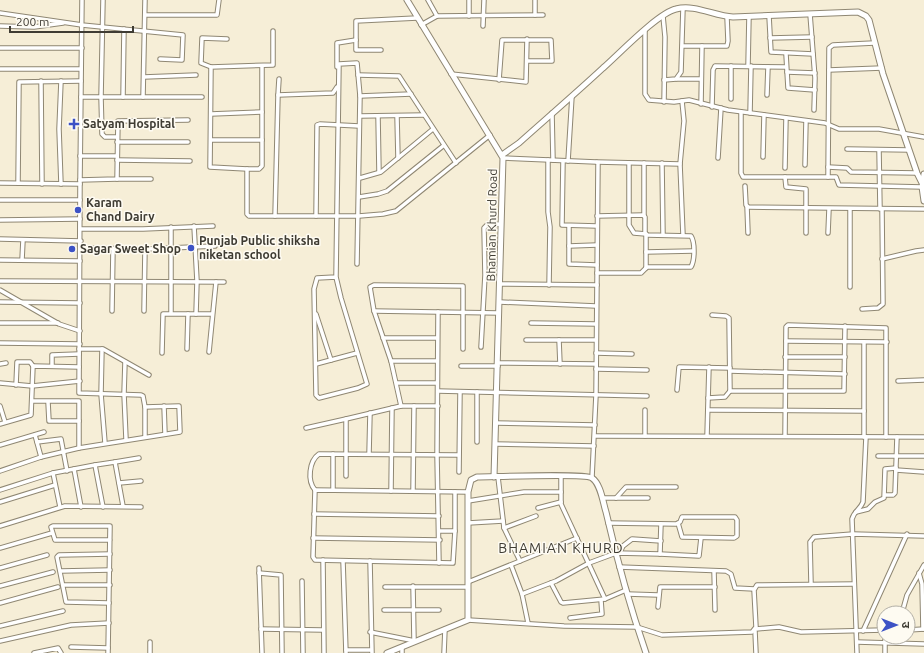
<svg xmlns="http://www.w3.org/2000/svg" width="924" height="653" font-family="Ubuntu,'Noto Sans Devanagari',sans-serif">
<rect width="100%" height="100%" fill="#f6eed7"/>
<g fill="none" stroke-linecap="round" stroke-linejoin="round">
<g stroke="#8f8773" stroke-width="5.5">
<g id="street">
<path d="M82 0 80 180 117 179 118 121 188 120"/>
<path d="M103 0 101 97 102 134 105 137H117"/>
<path d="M428 0 437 16"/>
<path d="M469 0V16"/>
<path d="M535 0V15"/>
<path d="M0 13 82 25 183 35 182 60 160 59"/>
<path d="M810 14 815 78 814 110"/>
<path d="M145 15H217L219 0"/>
<path d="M663 16 665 37 664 102"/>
<path d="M769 16 771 52 813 54"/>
<path d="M421 25 437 16 543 15"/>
<path d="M0 26 34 27 63 23"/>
<path d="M483 26 484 0"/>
<path d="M645 30V94L649 100 674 102 689 100 728 110 825 123 839 129H879L924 137"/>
<path d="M770 38 812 37"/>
<path d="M683 46H727L728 41 727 17"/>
<path d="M0 48H82"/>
<path d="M381 50H356V21L417 18"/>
<path d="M786 54 788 88 815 90"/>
<path d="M262 66V166L259 169H247V214L249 216H359L383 214 396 211 490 135"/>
<path d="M731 66V99"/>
<path d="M748 66 749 16"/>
<path d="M211 67 201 63 202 38 227 39"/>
<path d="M337 67V43L356 40"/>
<path d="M0 69H81"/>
<path d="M829 70 882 68"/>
<path d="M787 72 815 73"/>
<path d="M451 74 526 82 527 39"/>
<path d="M358 75 399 76 456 163"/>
<path d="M144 77 196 75"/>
<path d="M279 79 278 95 333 93 337 87"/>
<path d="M677 79H701"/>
<path d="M499 80 502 40H551L552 61H527"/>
<path d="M664 80 676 79 681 72 683 8"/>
<path d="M41 81 42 184"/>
<path d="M767 95 768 67"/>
<path d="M360 96 411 94"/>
<path d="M81 97H202"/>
<path d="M123 97 124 29"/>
<path d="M143 97 145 0"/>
<path d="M682 101 684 121 680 164 683 235"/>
<path d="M701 104 702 46"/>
<path d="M712 107 713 70 715 66 786 67"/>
<path d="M741 112V173L743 177H836L839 185 922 187"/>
<path d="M552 113 553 160"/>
<path d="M750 113 751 66"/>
<path d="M211 114 262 112"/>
<path d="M360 116 424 115"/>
<path d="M378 116 379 172"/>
<path d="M397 116 398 158"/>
<path d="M211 140H262"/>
<path d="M117 142H188"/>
<path d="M847 149 909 150"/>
<path d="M879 150 880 209"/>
<path d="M80 156H117"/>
<path d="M763 157 764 115"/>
<path d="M503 158 596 162 598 163 596 395 592 477"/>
<path d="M718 158 721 108"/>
<path d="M117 160 190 161"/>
<path d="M548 160V212L550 227 549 285"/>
<path d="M563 161 562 225 597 226"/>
<path d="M568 161 572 96"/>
<path d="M597 162 680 164"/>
<path d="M629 163V225L634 233 646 234"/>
<path d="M644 163V216"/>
<path d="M662 163 663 235"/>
<path d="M805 165 806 121"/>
<path d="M828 167 847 168 851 172 917 173"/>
<path d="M785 168 786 118"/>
<path d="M247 169 210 167 211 67 273 65V31"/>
<path d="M785 177 786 187 806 189V233"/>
<path d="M828 177 829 48 833 45 874 43"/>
<path d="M360 178 381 172 433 129"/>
<path d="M117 179H151"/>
<path d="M0 183 80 184"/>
<path d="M18 183 19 82 81 81"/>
<path d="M61 184 59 129 61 81"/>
<path d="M745 186 746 205 748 207 924 209"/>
<path d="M359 197 378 194 387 191 443 146"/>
<path d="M0 200H80"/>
<path d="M747 206 748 233"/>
<path d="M275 216 278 95"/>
<path d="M316 216 317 125 320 124 359 126"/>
<path d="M0 220 80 219"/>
<path d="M194 226 197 281 196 314"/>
<path d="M569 226V264L597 265"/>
<path d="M171 227V313"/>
<path d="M81 229H143L213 226"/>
<path d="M828 233 829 209"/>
<path d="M0 239 81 241"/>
<path d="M569 246 597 245"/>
<path d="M81 248 147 249 215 246"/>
<path d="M646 252 693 251"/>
<path d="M882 259 916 251 924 250"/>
<path d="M0 260 80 261"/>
<path d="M22 260 23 240"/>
<path d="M646 268V234"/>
<path d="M597 273H641L647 267H691C695 260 695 242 691 236L647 235 645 233V217L643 215 597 216"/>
<path d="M336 277 317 278 314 289 316 395 319 398 358 388 367 384 341 298 336 277 339 64 357 63 360 96 357 264"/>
<path d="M0 281 224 282"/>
<path d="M500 284 597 285"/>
<path d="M850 287V209"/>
<path d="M0 290 59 324 80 331"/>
<path d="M0 302 80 303"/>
<path d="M500 302 596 306"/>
<path d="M862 309 878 308 883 304 882 209"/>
<path d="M112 311 113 249"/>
<path d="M144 311 145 249"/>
<path d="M374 311 499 313"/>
<path d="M438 312 437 455 439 563"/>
<path d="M316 314 331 360"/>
<path d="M0 323H58"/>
<path d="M531 323 596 324"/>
<path d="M383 338H437"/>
<path d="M526 340H596"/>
<path d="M559 340 560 364"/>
<path d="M786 341 887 342"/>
<path d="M864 342V437"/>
<path d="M0 343 80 344"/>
<path d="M481 347 485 275 484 228 487 225 501 224"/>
<path d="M79 349H103L149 375"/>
<path d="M102 349 101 394 105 443"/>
<path d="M187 349 188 314"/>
<path d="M209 352 216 282"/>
<path d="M162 353 163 314H212"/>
<path d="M596 353 632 354"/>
<path d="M785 357H845"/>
<path d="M391 361H437"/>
<path d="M125 362 124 394 126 439"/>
<path d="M498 363 596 364"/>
<path d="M0 364 6 363"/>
<path d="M316 364 357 353"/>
<path d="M52 366V355L79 354"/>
<path d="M461 366H498"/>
<path d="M596 369 647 370"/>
<path d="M730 371 845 374"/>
<path d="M898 381 924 380"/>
<path d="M0 383 32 386 80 381"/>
<path d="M397 383H437"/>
<path d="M16 385 17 362H30L33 366"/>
<path d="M677 390 679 367 730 368"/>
<path d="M438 391 647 396"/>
<path d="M730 391H844L845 326"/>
<path d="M708 398 725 397 730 391 729 318 726 316 712 315"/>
<path d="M32 401H79V448"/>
<path d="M48 402 49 421H79"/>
<path d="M0 406 5 422"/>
<path d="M164 406 165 434"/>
<path d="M401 406 391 361 374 311 370 287 374 285 463 286V349"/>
<path d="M145 407V436"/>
<path d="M645 410V436"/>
<path d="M708 410 864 411"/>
<path d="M496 423 595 425"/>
<path d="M0 424 31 415 33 366 79 367"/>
<path d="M306 428 346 419"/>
<path d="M35 435 41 457"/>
<path d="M595 436 924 437"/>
<path d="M707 436 709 367"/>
<path d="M785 436 786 327 788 325 886 328V437"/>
<path d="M37 442 61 439 67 471"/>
<path d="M477 442V392"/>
<path d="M495 444 594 446"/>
<path d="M0 445 44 432"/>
<path d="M369 454 370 413"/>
<path d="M878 456H924"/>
<path d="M115 462 139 458"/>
<path d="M74 469 95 465"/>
<path d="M896 470 924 472"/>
<path d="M0 471 41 457 79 448 180 432 179 406 145 407 143 396 141 395 79 393 80 180"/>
<path d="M459 472 460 392"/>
<path d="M346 476V419L401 406H414"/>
<path d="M561 476V504L605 599"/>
<path d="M498 477 504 528 520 561"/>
<path d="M119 483 141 481"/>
<path d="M0 490 53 473"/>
<path d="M315 490C307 481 309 461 319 454L458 455"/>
<path d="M333 490V454"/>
<path d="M391 491 392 408"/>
<path d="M413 491 414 406H438"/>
<path d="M885 495H893L895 493 897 437"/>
<path d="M602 498H648"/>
<path d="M616 498 626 487H676"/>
<path d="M468 501 524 492H561"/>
<path d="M0 502 55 485"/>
<path d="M60 507 53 473 74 469 81 507"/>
<path d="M103 507 95 465 115 462 123 506"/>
<path d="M538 508 561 502"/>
<path d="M856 512 868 509 875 502 884 498 885 469 896 468"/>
<path d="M314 514 439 516"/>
<path d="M468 523 503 521"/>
<path d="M608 523 676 524 680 522 682 517H735L737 520V536L734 538 682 537 678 523"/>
<path d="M0 526 65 506 141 507"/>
<path d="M504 528 536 516"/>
<path d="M439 531H455V492"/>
<path d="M455 531 453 563 315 560 313 557 315 490 468 492"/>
<path d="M313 538 440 540"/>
<path d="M0 548 52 533"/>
<path d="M620 552 623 546 632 539 661 541"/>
<path d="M660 554 699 556 701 538"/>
<path d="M323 560 324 653"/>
<path d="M343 561 346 653"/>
<path d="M370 561 372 653"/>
<path d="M511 565 522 594"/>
<path d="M619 567 726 571 731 574 735 588 754 589"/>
<path d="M0 568 47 555"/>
<path d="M259 568 262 653"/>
<path d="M61 571 110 570"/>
<path d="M714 571 715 610"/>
<path d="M259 573 281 575 282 653"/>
<path d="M919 573 922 584 923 629"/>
<path d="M302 581 303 653"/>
<path d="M468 582 577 538"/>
<path d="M551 583 561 602 563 603 605 599 626 590"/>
<path d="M811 583 810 542 814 537 853 534 924 536"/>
<path d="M63 585H110"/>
<path d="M0 586 53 572"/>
<path d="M413 586 414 640"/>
<path d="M385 587H468"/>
<path d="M627 594 658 595"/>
<path d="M0 603 58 587"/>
<path d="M109 603 66 602 57 557 59 555 110 554"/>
<path d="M658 607 660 587H715"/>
<path d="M384 610H439"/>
<path d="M902 613 907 595 924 565"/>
<path d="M570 618 602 614 601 600"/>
<path d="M468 620 564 626 637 627 662 635 752 632 756 627 754 590 757 585 854 584"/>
<path d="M528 623 522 594 556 581 589 563 616 553 660 554 661 524"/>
<path d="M0 626 63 611"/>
<path d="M261 629 322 630"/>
<path d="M756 629 779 627 801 632 884 630"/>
<path d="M908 630 924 629"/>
<path d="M755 631 756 653"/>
<path d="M863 631 907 534"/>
<path d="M370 632 415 641"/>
<path d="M0 641 71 625 109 623"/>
<path d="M857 642 924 644"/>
<path d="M71 647 108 648"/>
<path d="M346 650H371"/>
<path d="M34 653 58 648 61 653"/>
<path d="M108 653 110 527V526H53L51 527 55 540H110"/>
<path d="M150 653V642"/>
<path d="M402 653V647"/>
<path d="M444 653 445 629"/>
<path d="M857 653 852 519C854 511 860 510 863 502L866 437"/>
<path d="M885 653V637"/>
</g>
</g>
<g stroke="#8f8773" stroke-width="7">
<g id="secondary">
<path d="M407 0 503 158 494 477"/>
<path d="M502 155 519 143C547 118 576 93 603 68 619 54 658 13 676 9 695 4 714 16 733 17L858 12 866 16 869 20 883 74 917 173 922 183"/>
<path d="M924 174 922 187 924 201"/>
<path d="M387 653 468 620V492L471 480 477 477C492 477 585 473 592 478 601 484 603 503 606 512 617 560 630 607 646 653"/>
</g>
</g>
<use href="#street" stroke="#fff" stroke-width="3.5"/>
<use href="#secondary" stroke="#fff" stroke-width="5"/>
</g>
<g fill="#3d52c5" stroke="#fefbf2" stroke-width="1.5">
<path d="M72 118h4v4h4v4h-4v4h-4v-4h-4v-4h4z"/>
<circle cx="78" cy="210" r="4"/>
<circle cx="191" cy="248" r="4"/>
<circle cx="72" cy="249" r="4"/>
</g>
<g text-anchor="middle" stroke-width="3" stroke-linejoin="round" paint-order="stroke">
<g font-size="12" font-weight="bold" fill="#3f3c33" stroke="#fefbf2" text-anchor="start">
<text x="83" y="128">Satyam Hospital</text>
<text x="86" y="207">Karam<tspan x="86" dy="14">Chand Dairy</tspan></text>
<text x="199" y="245">Punjab Public shiksha<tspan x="199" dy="14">niketan school</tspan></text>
<text x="80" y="253">Sagar Sweet Shop</text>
</g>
<g font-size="12" fill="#3f3c33" stroke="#fefbf2">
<text transform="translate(492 225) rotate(-89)" y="4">Bhamian Khurd Road</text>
</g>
<g font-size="14" letter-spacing="1" fill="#3f3c33" stroke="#fefbf2">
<text x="561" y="553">BHAMIAN KHURD</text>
</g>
</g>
<g transform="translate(896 625) rotate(90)"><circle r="19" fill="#fefbf2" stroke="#b2afa6"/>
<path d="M0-3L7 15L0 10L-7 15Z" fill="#3d52c5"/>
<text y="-6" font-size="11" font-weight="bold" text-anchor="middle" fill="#3f3c33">उ</text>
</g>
<path d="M10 26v6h123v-6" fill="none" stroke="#3f3c33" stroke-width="2"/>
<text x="16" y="26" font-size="12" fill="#3f3c33" stroke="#fefbf2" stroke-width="3" paint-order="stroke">200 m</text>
</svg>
